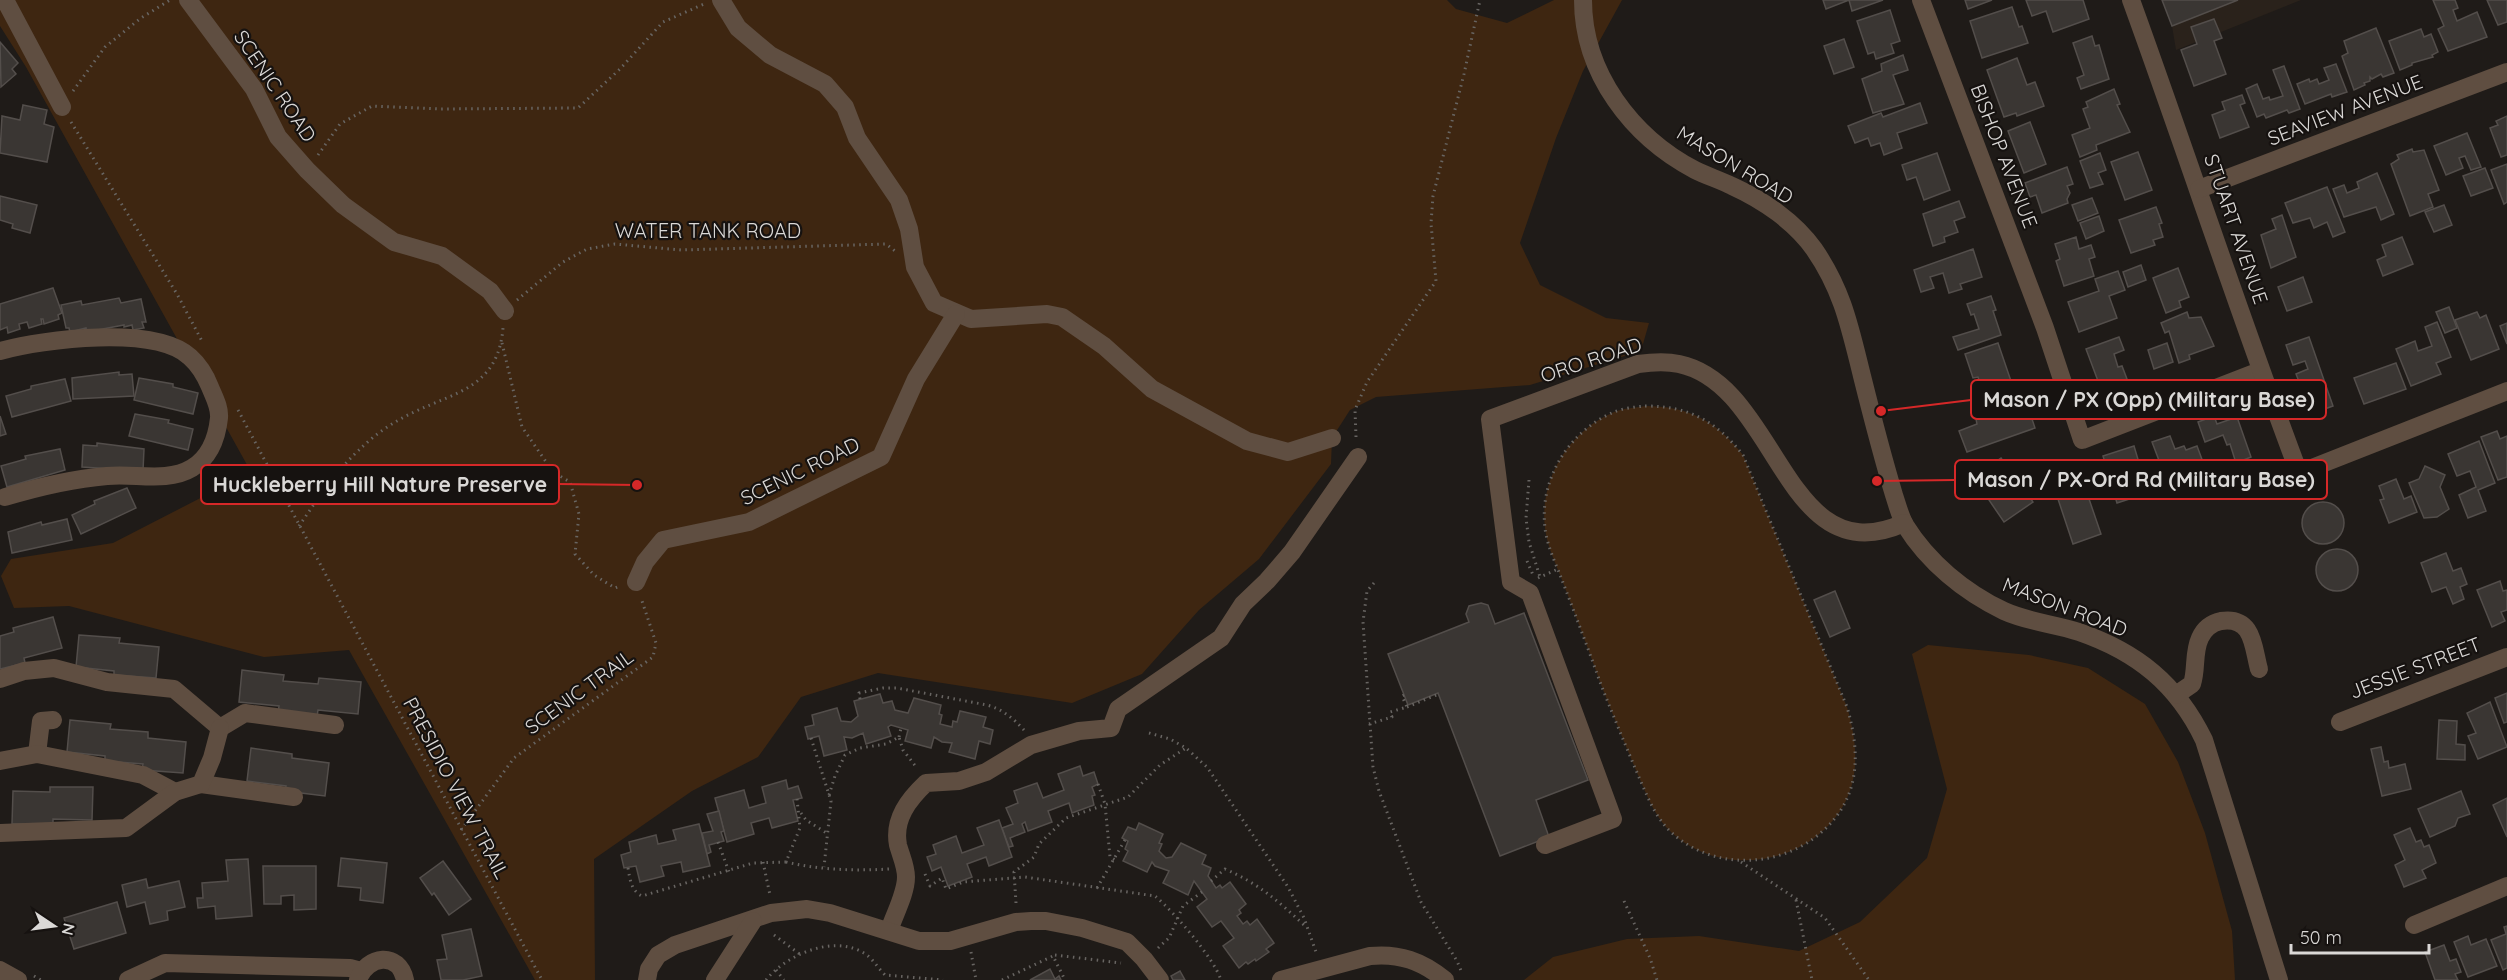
<svg xmlns="http://www.w3.org/2000/svg" width="2507" height="980" font-family="Quicksand,sans-serif">
<rect width="100%" height="100%" fill="#1f1b18"/>
<path fill="#2a221b" d="M2162 0H2301L2176 50 2172 26Z"/>
<g fill="#3e2611">
<path d="M0 0H1447L1456 9 1507 23 1554 0H1622L1583 71 1556 138 1520 243 1540 285 1606 318 1649 323 1641 351 1530 385 1376 397 1350 410 1332 438 1331 464 1259 559 1199 610 1142 674 1072 703 878 673 801 697 758 757 692 791 594 859 595 980H535L349 650 264 657 69 606 14 608 1 576 11 559 113 543 251 472 26 67 0 26Z"/>
<path d="M1645 406C1689 406 1716 421 1743 455L1847 707C1860 751 1861 795 1825 829 1784 868 1715 872 1672 833 1655 818 1647 795 1638 775 1625 744 1612 713 1600 682 1588 648 1575 614 1562 580 1556 564 1547 546 1545 528 1539 479 1569 431 1614 412 1623 408 1636 408 1645 406Z"/>
<path d="M1928 645 2029 655 2088 668 2145 704 2178 762 2205 833 2232 931 2235 980H1524L1553 957 1627 939 1699 936 1799 951 1860 922 1927 858 1947 789 1912 654Z"/>
</g>
<g fill="#3a3633" stroke="#534e4b" stroke-width="1.5">
<path d="M1823 0H1883L1852 11 1849 0 1826 9Z"/>
<path d="M1965 0H1992L1968 9Z"/>
<path d="M2026 0H2083L2089 19 2053 32 2046 11 2032 16Z"/>
<path d="M2162 0H2238L2172 26Z"/>
<path d="M2433 0H2455L2458 8 2453 10 2457 21 2477 12 2487 37 2448 51 2438 29 2444 26Z"/>
<path d="M2487 0H2507V22L2498 25Z"/>
<path d="M2012 7 2019 27 2022 26 2028 43 1982 58 1970 21Z"/>
<path d="M1890 10 1900 41 1891 44 1894 53 1876 59 1874 52 1868 54 1857 21Z"/>
<path d="M2214 19 2222 38 2214 41 2226 74 2194 86 2181 50 2197 44 2191 27Z"/>
<path d="M2376 28 2394 73 2383 77 2381 74 2372 79 2370 77V81L2364 83 2365 85 2354 90 2342 56 2348 53 2344 41Z"/>
<path d="M2421 29 2424 37 2431 34 2438 52 2432 55 2433 57 2412 63V65L2400 70 2389 41Z"/>
<path d="M2092 36 2095 46 2099 45 2109 79 2081 89 2077 78 2084 75 2073 43Z"/>
<path d="M1844 39 1854 67 1834 74 1824 46Z"/>
<path d="M0 42 18 63 12 69 16 74 1 87Z"/>
<path d="M1903 55 1908 70 1893 75 1904 104 1873 113 1862 79 1882 71 1881 64Z"/>
<path d="M2017 58 2027 85 2035 82 2044 106 2017 116 2016 113 2004 117 1987 70Z"/>
<path d="M2336 64 2347 92 2332 97 2331 94 2305 104 2297 84 2309 79 2310 82 2317 79 2319 84 2329 80 2324 68Z"/>
<path d="M2284 66 2300 109 2289 113 2287 110 2266 118 2264 114 2257 117 2246 89 2257 84 2263 99 2269 97 2270 100 2283 96 2273 70Z"/>
<path d="M2114 89 2120 104 2117 105 2130 132 2096 145 2097 150 2080 157 2072 135 2090 128 2083 109 2088 107 2086 102Z"/>
<path d="M2242 95 2245 103 2240 105 2249 127 2220 138 2212 115 2225 110 2222 102Z"/>
<path d="M1920 103 1927 123 1897 133 1902 148 1884 155 1880 143 1871 146 1868 138 1855 143 1848 126 1881 113 1883 117Z"/>
<path d="M23 105 47 110 44 124 54 127 47 162 0 153 2 116 20 120Z"/>
<path d="M2507 116V155L2501 157 2490 128 2498 125 2496 121Z"/>
<path d="M2030 122 2046 164 2024 173 2008 131Z"/>
<path d="M2467 133 2481 167 2471 170 2465 156 2459 158 2463 168 2446 175 2434 146Z"/>
<path d="M2412 149 2413 152 2424 150 2439 190 2428 194 2433 207 2410 216 2391 164 2399 159 2397 155Z"/>
<path d="M2138 152 2152 190 2125 200 2111 162Z"/>
<path d="M1937 153 1950 190 1924 200 1916 177 1907 180 1902 165Z"/>
<path d="M2100 153 2106 170 2098 173 2103 184 2090 188 2080 161Z"/>
<path d="M2507 164V202L2504 204 2491 170Z"/>
<path d="M2067 167 2073 184 2067 186 2070 193 2067 199 2068 203 2042 213 2036 195 2030 197 2025 183Z"/>
<path d="M2485 168 2493 188 2471 196 2463 176Z"/>
<path d="M2377 173 2394 214 2381 220 2376 207 2344 217 2333 189 2344 185 2347 193 2359 188 2357 182Z"/>
<path d="M2327 187 2345 232 2333 237 2327 222 2314 228 2310 218 2293 223 2285 203Z"/>
<path d="M0 196 37 205 30 233 12 228 13 224 0 220Z"/>
<path d="M2092 198 2098 213 2078 221 2072 205Z"/>
<path d="M1959 201 1965 217 1954 221 1958 232 1944 237 1945 242 1933 246 1923 214Z"/>
<path d="M2444 205 2452 225 2434 232 2425 212Z"/>
<path d="M2156 207 2162 223 2159 224 2163 237 2153 240 2155 245 2131 253 2119 220Z"/>
<path d="M2282 215 2296 257 2271 268 2261 235 2276 229 2272 219Z"/>
<path d="M2099 216 2104 231 2086 239 2080 223Z"/>
<path d="M2076 237 2079 249 2091 245 2095 257 2089 259 2094 276 2064 286 2056 261 2060 259 2055 244Z"/>
<path d="M2402 237 2413 264 2383 276 2377 260 2386 256 2382 245Z"/>
<path d="M1973 249 1982 277 1960 284 1962 289 1949 293 1943 273 1930 277 1934 288 1921 292 1914 270Z"/>
<path d="M2141 265 2146 280 2128 287 2123 272Z"/>
<path d="M2178 268 2189 297 2179 301 2181 307 2166 313 2153 278Z"/>
<path d="M2118 271 2125 290 2109 296 2117 318 2079 332 2068 302 2099 291 2095 279Z"/>
<path d="M2303 277 2312 302 2287 311 2278 287Z"/>
<path d="M53 288 62 313 58 315 59 319 44 324 43 319H41L42 324 29 328 27 322 19 324 20 329 8 333 7 327 0 330V304Z"/>
<path d="M1991 296 1996 310 1993 311 2001 335 1958 350 1953 337 1979 329 1974 314 1971 315 1967 304Z"/>
<path d="M119 298 121 303 141 299 146 322H142L144 328 133 330 132 325 124 327V325L87 332 86 328 70 332 69 328H66L61 305 81 301 82 305Z"/>
<path d="M2449 307 2457 328 2445 333 2436 312Z"/>
<path d="M2187 312 2189 318 2201 317 2214 346 2189 355 2190 359 2179 363 2169 331 2165 333 2161 323Z"/>
<path d="M2477 312 2480 318 2486 315 2499 349 2471 360 2455 320Z"/>
<path d="M2437 322 2451 357 2436 363 2441 374 2411 386 2396 349 2415 341 2418 351 2432 346 2425 327Z"/>
<path d="M2507 323V344L2500 326Z"/>
<path d="M2119 337 2124 350 2114 354 2118 367 2122 366 2127 379 2101 389 2086 349Z"/>
<path d="M2309 337 2333 406 2311 414 2307 403 2311 402 2304 383 2300 384 2296 374 2308 369 2305 361 2293 365 2286 345Z"/>
<path d="M1998 343 2012 384 1984 394 1978 377 1973 378 1965 354Z"/>
<path d="M2167 343 2173 362 2154 369 2148 350Z"/>
<path d="M2396 363 2406 389 2364 404 2354 378Z"/>
<path d="M119 372V375L132 374 134 396 73 399 72 378Z"/>
<path d="M139 378 173 384V387L198 393 193 414 134 400Z"/>
<path d="M65 379 71 401 12 417 6 396 31 389V386Z"/>
<path d="M2017 397 2023 412 2029 410 2035 428 1967 452 1959 431 1977 424 1976 419 1998 411 1996 405Z"/>
<path d="M135 414 169 420 168 423 193 429 188 450 129 436Z"/>
<path d="M0 416 6 434 0 436Z"/>
<path d="M2214 416 2217 424 2237 417 2251 457 2236 463 2230 444 2227 445 2223 435 2205 442 2198 422Z"/>
<path d="M2497 431 2500 439 2507 436V477L2498 480 2481 437Z"/>
<path d="M2170 436 2175 449 2184 446 2186 450 2197 446 2213 489 2187 498 2176 466 2163 471 2152 442Z"/>
<path d="M2479 441 2495 483 2478 490 2486 511 2468 518 2459 495 2476 487 2470 471 2457 476 2448 454Z"/>
<path d="M97 443 144 449 143 471 82 467 83 445 97 446Z"/>
<path d="M2134 446 2148 493 2117 503 2103 456Z"/>
<path d="M60 449 65 470 7 487 1 466 26 459 25 456Z"/>
<path d="M2001 458 2017 482 2022 478 2031 491 2027 494 2033 502 2004 522 1989 500 1996 496 1980 473Z"/>
<path d="M2425 466 2445 475 2440 487 2449 509 2437 517 2424 518 2409 483 2419 479Z"/>
<path d="M2396 479 2404 499 2411 496 2417 512 2389 523 2380 500 2384 499 2379 486Z"/>
<path d="M2067 480 2068 485 2075 482 2081 499 2088 496 2101 534 2073 544 2053 484Z"/>
<path d="M127 488 136 508 81 534 72 515 95 504 94 501Z"/>
<circle cx="2323" cy="523" r="21"/>
<path d="M67 519 72 540 12 553 8 532 41 522 42 525Z"/>
<circle cx="2337" cy="570" r="21"/>
<path d="M2446 553 2453 571 2461 568 2467 584 2460 587 2464 599 2453 604 2446 587 2432 592 2421 563Z"/>
<path d="M2500 581 2503 591 2507 590V610L2501 612 2505 621 2492 627 2477 590Z"/>
<path d="M1835 591 1850 628 1830 637 1814 600Z"/>
<path d="M1481 603 1488 605 1495 624 1524 613 1588 780 1536 800 1549 837 1500 856 1438 693 1408 705 1388 654 1469 622 1466 614 1469 606Z"/>
<path d="M53 617 62 648 24 658 25 663 0 669V636L14 632 13 628Z"/>
<path d="M79 635 120 638 119 643 159 647 156 678 114 675V671L76 667Z"/>
<path d="M242 670 284 675 283 681 318 684 319 678 361 682 358 714 318 710 317 717 278 713 279 706 239 702Z"/>
<path d="M2507 693V722L2504 723 2495 698Z"/>
<path d="M880 694 883 703 892 701 895 710 908 713 914 698 941 705 939 714 942 715 940 724 952 727 953 721 957 722 960 711 986 717 983 727 993 730 990 744 979 741 975 759 949 752 952 743 942 742 934 737 931 748 905 741 908 730 891 725 888 727 891 736 866 744 863 733 852 738 844 737 847 750 824 756 819 736 808 739 805 727 814 725 812 715 837 708 841 721 851 722 858 716 854 701Z"/>
<path d="M2490 702 2507 747 2478 759 2468 736 2476 733 2467 713Z"/>
<path d="M70 720 111 724 110 729 148 732V738L186 742 183 773 142 770 143 764 105 761V756L67 752Z"/>
<path d="M2439 720 2457 721 2456 744 2465 745V760L2437 759Z"/>
<path d="M2381 747 2384 762 2388 761 2389 768 2405 764 2411 789 2382 796 2371 749Z"/>
<path d="M251 748 292 754V758L329 763 325 796 285 791 286 786 247 781Z"/>
<path d="M1080 766 1083 776 1094 772 1098 784 1092 787 1095 795 1092 796 1094 805 1072 813 1069 803 1048 811 1052 822 1028 831 1025 822 1022 824 1025 832 1010 838 1013 846 1009 847 1002 828 1013 824 1006 808 1018 803 1014 791 1037 783 1043 798 1064 790 1058 774Z"/>
<path d="M786 780 788 789 798 786 802 798 793 800 798 821 772 828 769 818 751 823 754 834 727 842 715 798 744 790 749 808 766 803 762 787Z"/>
<path d="M50 787H93L92 820 53 819V824H12L13 791 50 792Z"/>
<path d="M2461 791 2470 814 2458 818 2455 826 2430 837 2418 809Z"/>
<path d="M2507 798V837L2493 805Z"/>
<path d="M719 811 724 831 721 832 724 841 709 845 711 852 707 854 702 833 713 831 707 814Z"/>
<path d="M999 820 1012 857 989 866 986 857 967 864 972 877 948 886 941 867 932 871 927 857 936 854 933 845 956 836 962 853 984 845 977 828Z"/>
<path d="M1139 823 1163 834 1159 843 1162 844 1159 851 1166 858 1172 857 1181 843 1206 855 1202 864 1211 868 1208 876 1216 888 1220 885 1222 888 1230 882 1246 904 1239 910 1241 913 1237 916 1243 924 1247 921 1250 925 1257 919 1274 943 1266 949 1269 952 1256 961 1255 959 1248 964 1246 962 1239 968 1223 946 1234 938 1221 921 1212 927 1197 907 1207 899 1194 881 1188 895 1163 883 1169 871 1155 866 1152 862 1147 872 1123 861 1128 851 1125 849 1128 841 1122 838 1128 827 1136 830Z"/>
<path d="M699 824 710 866 683 872 681 862 661 866 664 876 640 882 636 866 624 868 621 855 631 852 629 842 656 835 658 844 676 840 673 830Z"/>
<path d="M2410 828 2416 842 2421 840 2424 847 2429 845 2436 863 2422 870 2426 878 2404 887 2395 865 2405 860 2394 835Z"/>
<path d="M341 858 387 863 383 903 360 900 361 888 338 886Z"/>
<path d="M248 859 252 916 216 919 215 906 198 908 197 898H203L202 883 228 881 226 860Z"/>
<path d="M443 861 471 899 449 915 434 893 432 895 420 878Z"/>
<path d="M263 866H316V909L294 910V895L281 896V904H264Z"/>
<path d="M146 879 148 888 179 881 185 907 167 911 168 920 150 924 145 902 127 907 122 885Z"/>
<path d="M117 902 126 933 74 949 64 918Z"/>
<path d="M2507 926V968L2503 970 2491 940 2506 934 2504 927Z"/>
<path d="M471 929 482 976 463 980H441L437 960 447 959 442 935Z"/>
<path d="M2468 936 2471 945 2486 939 2497 966 2468 977 2454 942Z"/>
<path d="M2444 945 2450 961 2456 959 2461 972 2455 974 2458 980H2435L2425 952Z"/>
<path d="M1050 969 1055 979 1059 976 1061 980H1030Z"/>
<path d="M1180 971 1185 980H1173L1171 976Z"/>
</g>
<g fill="none" stroke-linecap="round" stroke-linejoin="round">
<g stroke="#686562" stroke-width="3" stroke-dasharray="1.5 4.5" stroke-linecap="butt">
<path d="M73 91 105 47 141 18 170 0"/>
<path d="M71 122 177 294 203 343"/>
<path d="M318 155 340 124 372 106 441 109 578 108 620 69 663 22 704 4"/>
<path d="M517 300 563 262 587 249 615 244 681 250 886 244 895 251"/>
<path d="M502 343 522 427 553 472 570 482 579 514 575 554 594 575 615 588 620 586"/>
<path d="M1645 406C1689 406 1716 421 1743 455L1847 707C1860 751 1861 795 1825 829 1784 868 1715 872 1672 833 1655 818 1647 795 1638 775 1625 744 1612 713 1600 682 1588 648 1575 614 1562 580 1556 564 1547 546 1545 528 1539 479 1569 431 1614 412 1623 408 1636 407 1645 406Z"/>
<path d="M238 410 542 980"/>
<path d="M1356 437 1355 410 1367 382 1436 281 1431 223 1433 196 1464 74 1480 0"/>
<path d="M1529 480 1526 518 1529 542 1540 577"/>
<path d="M299 526C317 500 335 472 359 450 374 435 393 422 412 413 455 392 498 388 503 328"/>
<path d="M1527 561 1533 575"/>
<path d="M1538 578 1558 569"/>
<path d="M1374 583 1367 591 1363 622 1373 767 1379 791 1421 902 1457 961 1462 973"/>
<path d="M860 699 859 693 883 688H897L987 705C1002 709 1013 718 1024 730"/>
<path d="M1407 707 1439 694"/>
<path d="M1369 724 1392 717 1390 712 1407 707 1402 696 1404 695"/>
<path d="M1149 733 1170 739 1186 748 1207 767 1288 887 1304 918 1316 952"/>
<path d="M899 737 901 728"/>
<path d="M811 738 831 801 824 867"/>
<path d="M1098 784 1105 804 1110 857 1115 860"/>
<path d="M829 795 835 776 845 755 860 748 886 744 899 737 903 750 917 768"/>
<path d="M801 813 806 820 828 834"/>
<path d="M461 830 514 758 653 657 656 643 641 598"/>
<path d="M718 842 729 872"/>
<path d="M763 862 770 895"/>
<path d="M786 862C820 870 855 871 889 869"/>
<path d="M1741 862 1825 918 1869 980"/>
<path d="M628 868C630 879 631 891 642 896L753 863 786 862 800 828 797 799"/>
<path d="M925 874 930 886 942 878 946 889 963 882 1025 877 1155 896C1173 911 1214 958 1221 980"/>
<path d="M1211 881 1225 869C1259 884 1277 900 1304 925"/>
<path d="M1097 888 1125 840"/>
<path d="M1796 900 1812 980"/>
<path d="M1624 901 1650 958 1657 980"/>
<path d="M1016 903 1014 872 1034 857 1039 844 1066 818 1128 797 1160 765 1186 748"/>
<path d="M774 935 801 955"/>
<path d="M1158 948 1169 938 1183 906 1202 892"/>
<path d="M971 952 976 980"/>
<path d="M1055 955 1121 963"/>
<path d="M776 970 784 980"/>
<path d="M34 976 41 980"/>
<path d="M766 980C786 955 832 935 862 952 872 957 877 967 885 975L943 980"/>
<path d="M1002 980 1053 956 1065 980"/>
</g>
<g stroke="#5f4e41" stroke-width="18">
<path d="M5 0 62 107"/>
<path d="M188 0 254 89 278 137 307 170 343 205 394 242 442 256 490 291 505 311"/>
<path d="M721 0 738 28 770 55 825 84 845 107 857 138 899 200 909 229 915 267 934 303 971 319 1047 314 1062 317 1104 346 1152 389 1247 441 1288 452 1332 438"/>
<path d="M1583 0C1583 73 1632 137 1695 170 1707 176 1720 180 1732 186 1763 200 1795 222 1814 249 1843 291 1850 328 1862 376 1872 416 1882 455 1894 495 1897 504 1900 516 1905 525 1928 562 1964 592 2004 611 2028 622 2055 624 2079 632 2137 652 2177 684 2204 740L2279 980"/>
<path d="M1921 0 2045 328 2082 440 2260 371"/>
<path d="M2131 0C2188 157 2240 317 2299 473L2507 391"/>
<path d="M2199 189 2507 72"/>
<path d="M0 351C44 339 155 325 190 357 199 365 206 377 210 387 214 397 220 407 219 418 217 437 210 457 192 468 167 483 135 473 107 476 72 479 38 487 5 497"/>
<path d="M636 582 645 562 663 540 749 522 881 457 916 379 956 314"/>
<path d="M0 679 24 671 54 668 107 682 174 689 220 728 245 713 335 725"/>
<path d="M2176 695 2192 684C2197 669 2193 653 2200 638 2204 629 2212 623 2221 621 2254 616 2253 648 2259 669"/>
<path d="M2340 722 2507 657"/>
<path d="M37 754 41 721 53 720"/>
<path d="M0 761 37 754 143 775 175 792"/>
<path d="M201 784 294 797"/>
<path d="M0 833 126 828 175 792 201 784 212 758 220 728"/>
<path d="M1545 845 1613 819 1530 593 1511 582 1490 419 1638 364C1652 362 1666 361 1679 364 1779 385 1784 577 1904 523"/>
<path d="M2414 925 2507 886"/>
<path d="M889 931C894 915 906 894 906 877 906 866 901 856 898 845 893 819 909 799 926 783L959 781 986 772 1031 745 1079 731 1111 728 1118 709 1221 638 1243 604 1267 581 1292 552 1358 457"/>
<path d="M0 970 18 980"/>
<path d="M128 980 165 963 350 968 361 971"/>
<path d="M358 980C367 955 399 951 405 980"/>
<path d="M647 980 649 969 658 955 675 945 771 913 807 909 830 913 919 941H950L1016 922 1031 921H1046L1082 928 1127 942 1144 959 1160 980"/>
<path d="M715 980 753 921"/>
<path d="M1281 980 1370 956C1399 953 1422 961 1445 980"/>
</g>
</g>
<g text-anchor="middle" stroke-width="4.5" stroke-linejoin="round" paint-order="stroke">
<g font-size="20" fill="#dad8d6" stroke="#161210">
<text transform="translate(275 86) rotate(56)" y="7">SCENIC ROAD</text>
<text transform="translate(2345 110) rotate(-21)" y="7">SEAVIEW AVENUE</text>
<text transform="translate(2004 156) rotate(69)" y="7">BISHOP AVENUE</text>
<text transform="translate(1735 165) rotate(31)" y="7">MASON ROAD</text>
<text transform="translate(2236 229) rotate(71)" y="7">STUART AVENUE</text>
<text x="708" y="238">WATER TANK ROAD</text>
<text transform="translate(1591 360) rotate(-18)" y="7">ORO ROAD</text>
<text transform="translate(800 471) rotate(-26)" y="7">SCENIC ROAD</text>
<text transform="translate(2065 607) rotate(21)" y="7">MASON ROAD</text>
<text transform="translate(2415 668) rotate(-21)" y="7">JESSIE STREET</text>
<text transform="translate(579 692) rotate(-36)" y="7">SCENIC TRAIL</text>
<text transform="translate(456 788) rotate(62)" y="7">PRESIDIO VIEW TRAIL</text>
</g>
</g>
<path fill="none" stroke="#d62828" stroke-width="2" d="M1881 411L1971 400M1877 481L1955 480M637 485L559 484"/>
<g fill="#d62828" stroke="#161210" stroke-width="2">
<circle cx="1881" cy="411" r="6"/>
<circle cx="1877" cy="481" r="6"/>
<circle cx="637" cy="485" r="6"/>
</g>
<g fill="#161210" stroke="#d62828" stroke-width="2">
<rect x="1971" y="380" width="355" height="39" rx="6"/>
<rect x="1955" y="460" width="372" height="39" rx="6"/>
<rect x="201" y="465" width="358" height="39" rx="6"/>
</g>
<g font-size="21" text-anchor="middle" font-weight="bold" fill="#dad8d6">
<text x="2149" y="407">Mason / PX (Opp) (Military Base)</text>
<text x="2141" y="487">Mason / PX-Ord Rd (Military Base)</text>
<text x="380" y="492">Huckleberry Hill Nature Preserve</text>
</g>
<g transform="translate(54 926) rotate(103)" stroke="#161210" stroke-width="4.5" paint-order="stroke">
<path d="M0-4.5L10 22L0 15L-10 22Z" fill="#dad8d6"/>
<text y="-9" font-size="16" font-weight="bold" text-anchor="middle" fill="#dad8d6">N</text>
</g>
<path d="M2291 944v9h138v-9" fill="none" stroke="#dad8d6" stroke-width="3"/>
<text x="2300" y="944" font-size="18" fill="#dad8d6" stroke="#161210" stroke-width="4.5" paint-order="stroke">50 m</text>
</svg>
